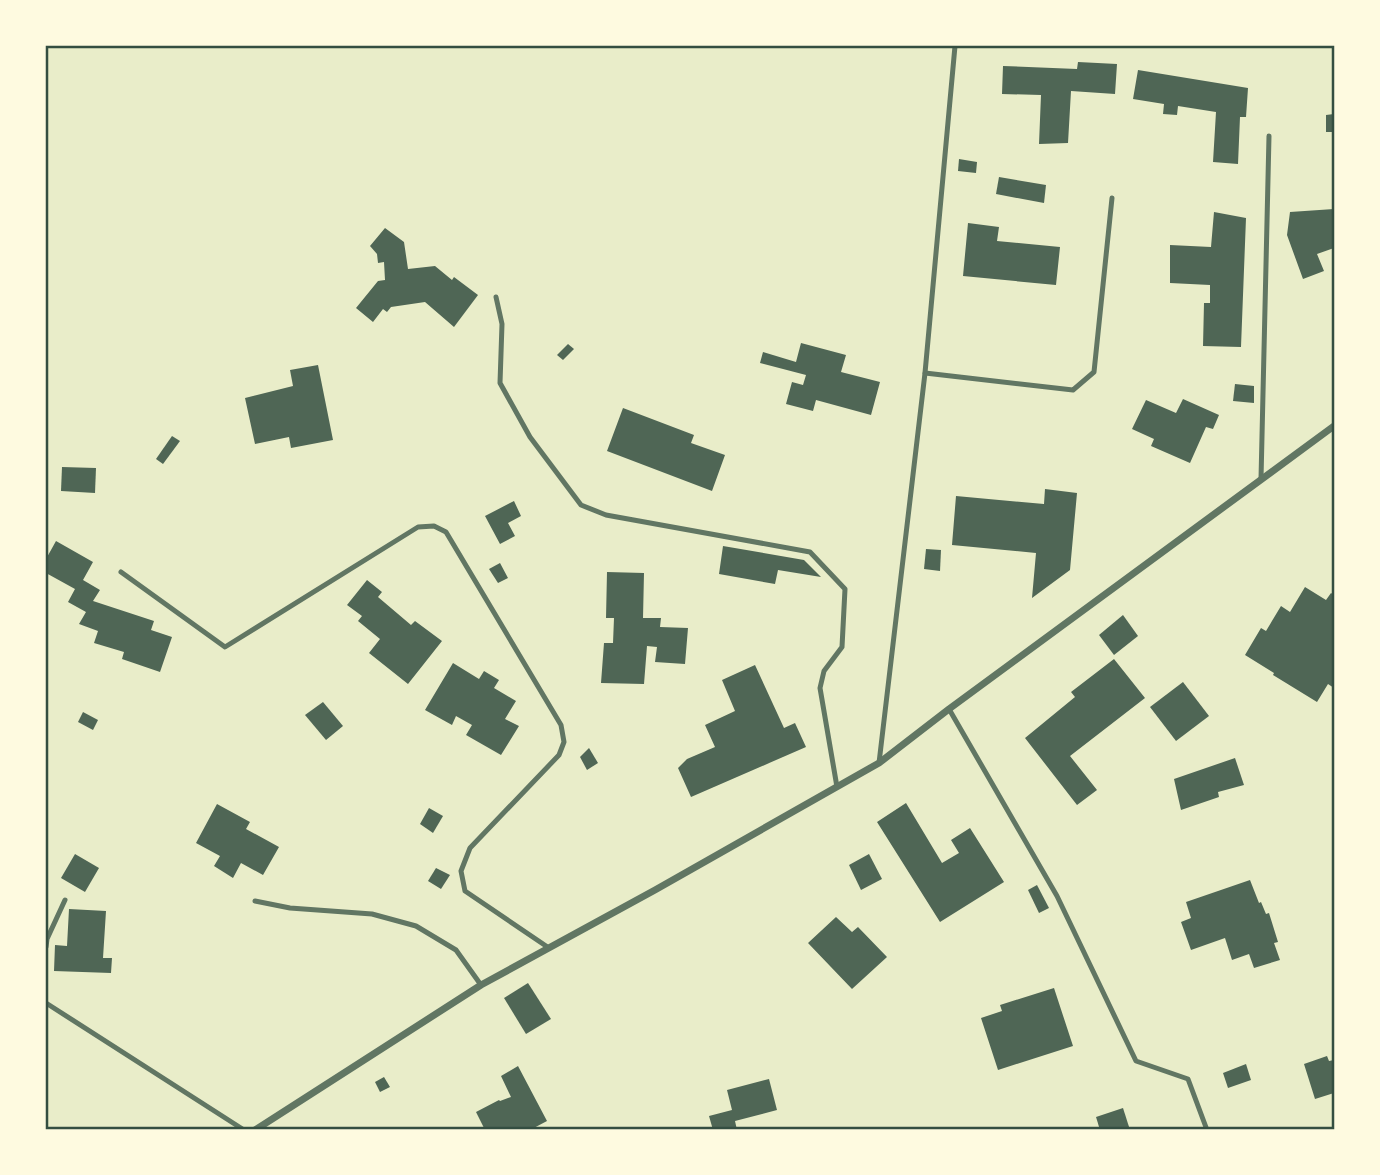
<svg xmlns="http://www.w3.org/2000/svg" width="1380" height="1175" font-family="'PT Sans',sans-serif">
<rect width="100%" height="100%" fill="#e9edc9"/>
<g fill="#4f6655">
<path d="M1078 62 1117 64 1115 94 1071 91 1068 143 1039 144 1041 95 1002 94 1003 66 1077 69Z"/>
<path d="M1138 70 1248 88 1246 117H1240L1238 164 1213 162 1216 112 1178 106 1177 115 1163 114 1164 104 1133 99Z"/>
<path d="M1334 114V132H1326V115Z"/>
<path d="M959 159 977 162 976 173 958 171Z"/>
<path d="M999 177 1046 185 1044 203 996 194Z"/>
<path d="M1334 209V248L1317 254 1324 271 1303 279 1287 235 1290 212Z"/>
<path d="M1214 212 1246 218 1241 347 1203 346 1204 303H1210V285L1170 283V245L1211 247Z"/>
<path d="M968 223 999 227 997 241 1060 247 1056 285 963 276Z"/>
<path d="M385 228 404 242 408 269 435 266 452 280 454 277 478 295 454 327 425 302 391 307 387 312 383 309 373 322 356 308 378 281 385 280 384 262 378 263 377 254 370 246Z"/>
<path d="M801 343 846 355 841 372 880 382 871 415 816 400 813 411 786 404 792 382 803 385 806 375 760 363 763 352 796 362Z"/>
<path d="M568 344 574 349 563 360 557 355Z"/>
<path d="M318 365 333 440 291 448 289 437 255 444 245 398 293 386 290 370Z"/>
<path d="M1235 384 1254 386V403L1233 401Z"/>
<path d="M1183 399 1219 415 1213 429 1206 427 1190 463 1151 446 1154 439 1132 429 1146 400 1176 413Z"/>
<path d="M623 408 694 435 691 443 725 455 712 491 607 451Z"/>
<path d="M172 436 180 441 163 464 156 459Z"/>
<path d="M62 467 96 468 95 493 61 491Z"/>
<path d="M1045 489 1077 493 1070 570 1032 598 1036 553 952 545 956 496 1044 504Z"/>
<path d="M514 501 521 516 508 523 515 536 500 544 485 516Z"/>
<path d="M56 541 93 562 83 580 100 590 93 601 154 621 151 630 172 637 160 672 122 659 124 652 94 643 98 631 79 624 86 612 68 602 75 589 46 573V559Z"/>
<path d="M723 546 804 560 821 577 778 570 775 584 719 574Z"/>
<path d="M926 549 941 550 940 571 924 569Z"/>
<path d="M500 563 508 578 498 583 489 569Z"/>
<path d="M607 572 644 573 643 618H661L660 627 688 628 685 664 655 662 657 647 647 646 644 684 601 683 604 643H613L614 618H606Z"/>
<path d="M367 580 382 592 378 597 411 625 415 621 442 641 408 684 369 653 380 639 358 621 362 616 347 605Z"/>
<path d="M1305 587 1326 600 1331 593 1334 595V688L1328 684 1317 702 1273 675 1274 673 1245 655 1261 628 1266 631 1281 606 1290 612Z"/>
<path d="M1123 615 1138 636 1114 655 1099 635Z"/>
<path d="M1114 659 1145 698 1070 756 1097 790 1077 805 1025 738 1075 697 1071 692Z"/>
<path d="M453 663 479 679 484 671 499 680 494 688 516 701 505 719 519 726 501 755 466 735 472 725 456 716 452 725 425 710Z"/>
<path d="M755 665 784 728 795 723 806 747 691 797 678 768 687 759 715 747 705 725 735 711 722 680Z"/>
<path d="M1183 682 1209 716 1176 741 1150 707Z"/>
<path d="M323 702 343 726 326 740 305 715Z"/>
<path d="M83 712 98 720 93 730 78 722Z"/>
<path d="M589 748 598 763 587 770 580 757Z"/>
<path d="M1235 758 1244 785 1218 792 1219 797 1181 810 1174 779Z"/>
<path d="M906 803 942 863 959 853 951 840 970 828 1004 882 940 922 877 822Z"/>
<path d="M217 804 250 822 246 829 279 847 263 875 241 863 233 878 214 866 220 856 196 843Z"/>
<path d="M429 808 443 816 433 833 420 824Z"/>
<path d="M75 854 99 868 85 892 61 878Z"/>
<path d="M869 854 882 879 861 890 849 865Z"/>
<path d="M436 868 450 875 441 889 428 881Z"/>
<path d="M1250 880 1259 903 1261 902 1266 914 1269 913 1278 942 1274 943 1280 960 1254 968 1249 954 1232 960 1225 938 1191 950 1181 922 1191 918 1186 902Z"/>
<path d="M1037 885 1049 908 1039 913 1028 890Z"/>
<path d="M69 909 106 911 103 958H112L111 973 54 971 55 945 67 946Z"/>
<path d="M836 917 852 932 858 927 887 957 852 989 808 943Z"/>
<path d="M528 983 551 1019 526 1034 504 998Z"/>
<path d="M1054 988 1073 1046 998 1070 981 1018 1002 1011 1000 1005Z"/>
<path d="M1327 1056 1329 1061 1334 1060V1093L1315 1099 1304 1064Z"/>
<path d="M1246 1064 1251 1080 1228 1088 1223 1073Z"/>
<path d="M518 1066 547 1121 530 1130H485L476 1112 499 1100 500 1101 511 1097 501 1076Z"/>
<path d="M384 1077 390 1087 380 1092 375 1082Z"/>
<path d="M769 1079 777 1110 735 1121 737 1130H713L709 1116 732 1110 727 1090Z"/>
<path d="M1123 1108 1130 1130H1100L1096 1117Z"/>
</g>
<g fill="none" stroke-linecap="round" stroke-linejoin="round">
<g stroke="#617663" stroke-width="5">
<path d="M496 297 502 324 500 383 530 437 581 505 606 515 810 552 845 589 842 647 824 671 820 688 837 787"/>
<path d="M925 373 1073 390 1094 372 1112 198"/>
<path d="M1261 479 1269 136"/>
<path d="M121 572 225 647 418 527 434 526 446 532 561 725 564 742 559 755 470 848 461 871 465 891 549 948"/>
<path d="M949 709 1057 896 1136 1061 1188 1079 1207 1130"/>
<path d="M879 763 925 373 955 46"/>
<path d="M255 901 290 908 372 914 416 926 456 950 481 985"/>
<path d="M46 947 47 939 65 900"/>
<path d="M46 1003 244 1130"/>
</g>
<path stroke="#617663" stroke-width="7" d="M255 1130 481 985 655 890 879 763 949 709 1334 426"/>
</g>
<rect width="1380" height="1175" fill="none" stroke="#fefae0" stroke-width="94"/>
<rect x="47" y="47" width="1286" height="1081" fill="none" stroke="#344e41" stroke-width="2.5"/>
</svg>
